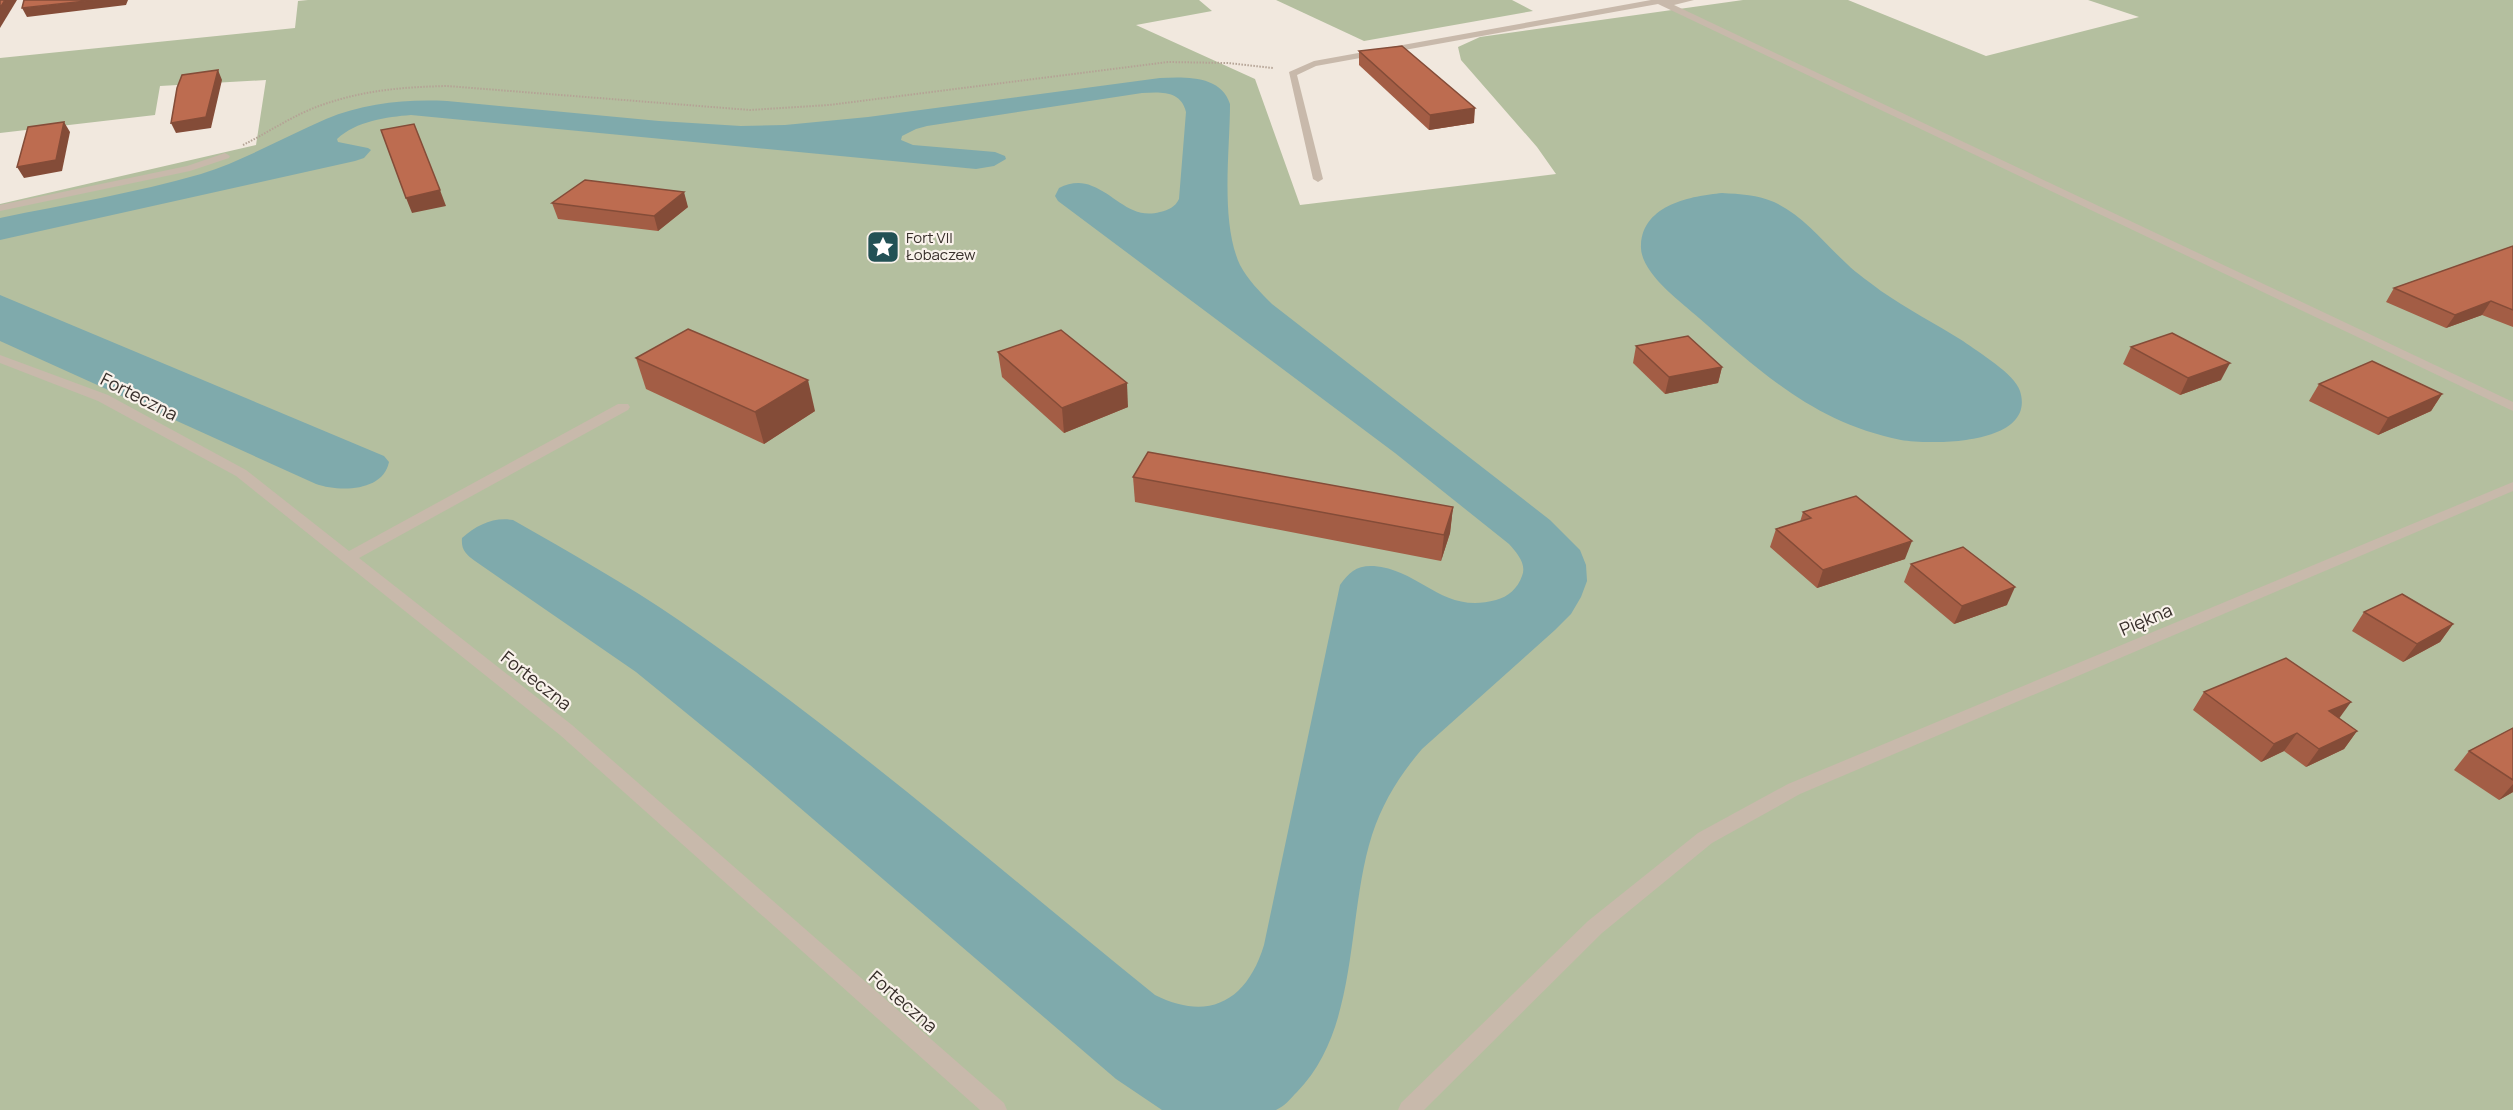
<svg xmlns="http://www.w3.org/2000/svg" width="2513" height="1110" font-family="Manrope,sans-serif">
<rect width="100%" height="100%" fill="#f1e8de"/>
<g fill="#b4bf9f">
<path d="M308 0H1199L1212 11 1136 25 1255 79 1300 205 1556 174 1537 147 1461 60 1458 47 1480 37 1743 0H1848L1986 56 2139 17 2088 0H2513V1110H0V204L256 145 266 80 160 86 155 115 0 133V58L295 28 298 1Z"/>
<path d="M1276 0H1512L1533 11 1364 41Z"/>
</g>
<g fill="#7faaac">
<path d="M1160 78C1185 77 1221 75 1230 104 1230 151 1220 222 1240 265 1248 280 1260 292 1272 304L1550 520 1580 550 1586 565 1587 581 1581 597 1571 614 1555 630 1422 749C1399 776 1383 802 1372 835 1346 916 1360 1028 1297 1092 1290 1099 1285 1106 1276 1110H1162L1116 1079 750 765 636 672 475 561C466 554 461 550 462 538 477 525 493 517 513 520 569 552 626 584 680 621 846 735 999 869 1155 995 1209 1022 1247 1001 1264 945L1340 585C1349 572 1357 565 1374 566 1421 570 1443 615 1496 600 1508 597 1518 588 1522 576 1527 564 1517 553 1509 544L1395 453 1058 201 1055 196 1059 188C1070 183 1080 181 1092 186 1116 195 1131 220 1160 212 1169 210 1175 207 1179 199L1186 112C1181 90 1160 92 1142 93L927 126 916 129 902 136 901 140 913 145 995 152 1005 156 1006 159 994 166 976 169 411 115C387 117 356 121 337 139L338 142 368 148 371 150 364 158 355 161 0 240V218C67 204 135 193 201 174 245 160 284 137 326 119 364 103 406 99 447 101L659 121 741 126 785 125 868 117Z"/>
<path d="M1722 193C1740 194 1758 195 1774 202 1803 215 1824 243 1847 264 1857 274 1870 282 1881 291 1907 309 1936 324 1963 341 1978 352 2015 374 2020 391 2037 445 1932 445 1901 440 1815 423 1762 373 1699 318 1680 301 1639 272 1641 245 1643 204 1692 196 1722 193Z"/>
<path d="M0 295 384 456 389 462C383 492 339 492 316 484L0 341Z"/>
</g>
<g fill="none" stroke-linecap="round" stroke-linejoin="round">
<path stroke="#b4a395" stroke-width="2" stroke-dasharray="1.5 1.5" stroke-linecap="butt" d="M243 145C269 132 295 114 322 105 364 90 404 87 447 86L750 110 829 105 1168 62 1228 63 1273 68"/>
<g fill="#c8b9ab" fill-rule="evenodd">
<path d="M1651 0H1694L1674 5 2513 402V411L1658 4 1316 66 1297 75 1323 179 1318 182 1313 179 1289 72 1314 61Z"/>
<path d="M225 153 230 156 229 158 190 171 0 211V205L187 166Z"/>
<path d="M0 355 108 395 246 470 349 551 618 404H628L630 407 628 410 359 558 572 725 1004 1103 1007 1110H980L560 735 236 476 98 401 0 363Z"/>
<path d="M2513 482V491L1800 794 1712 843 1602 933 1424 1110H1398L1401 1103 1588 921 1698 833 1788 784Z"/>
</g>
</g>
<g fill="#a35d45">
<path d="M1359 51 1474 123 1429 130 1359 65Z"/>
<path d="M552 203 688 207 658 231 558 219Z"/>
<path d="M2513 246V327L2482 315 2446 328 2386 302 2394 288Z"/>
<path d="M1636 346 1722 367 1718 383 1665 394 1633 363Z"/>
<path d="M2131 347 2221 380 2180 395 2123 364Z"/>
<path d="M998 352 1128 407 1064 433 1002 377Z"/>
<path d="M636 358 815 411 764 444 646 389Z"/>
<path d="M2319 384 2442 394 2431 411 2378 435 2309 401Z"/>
<path d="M1133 477 1453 507 1450 533 1441 561 1135 502Z"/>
<path d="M1803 512 1905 559 1817 588 1770 547 1776 529 1800 522Z"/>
<path d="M1911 564 2007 605 1954 624 1904 582Z"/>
<path d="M2364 612 2453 624 2440 642 2403 662 2352 631Z"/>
<path d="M2204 692 2339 718 2357 731 2344 749 2306 767 2284 751 2261 762 2193 710Z"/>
<path d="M2513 728V792L2499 800 2454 770 2469 751Z"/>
</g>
<g fill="#844c38">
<path d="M5 0H17L0 28V8Z"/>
<path d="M95 0H128L126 5 27 17 22 8Z"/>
<path d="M218 70 222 80 211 128 176 133 171 123Z"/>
<path d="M1475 108 1474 123 1429 130 1430 115Z"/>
<path d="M64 122 70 132 62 171 24 178 17 167Z"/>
<path d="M440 190 446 206 412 213 406 198Z"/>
<path d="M684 192 688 207 658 231 654 216Z"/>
<path d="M2491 301 2482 315 2446 328 2455 315Z"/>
<path d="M2230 363 2221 380 2180 395 2188 378Z"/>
<path d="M1722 367 1718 383 1665 394 1669 377Z"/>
<path d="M808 380 815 411 764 444 755 412Z"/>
<path d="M1127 383 1128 407 1064 433 1062 408Z"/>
<path d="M2442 394 2431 411 2378 435 2388 418Z"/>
<path d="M1453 507 1450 533 1441 561 1444 535Z"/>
<path d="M1912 541 1905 559 1817 588 1823 570Z"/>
<path d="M2015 587 2007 605 1954 624 1962 606Z"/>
<path d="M2453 624 2440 642 2403 662 2417 644Z"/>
<path d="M2351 702 2338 720 2329 711Z"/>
<path d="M2357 731 2344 749 2306 767 2319 749Z"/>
<path d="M2297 733 2284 751 2261 762 2274 744Z"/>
<path d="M2513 784V792L2499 800Z"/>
</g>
<g fill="#bd6c50" stroke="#844c38" stroke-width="1.5">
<path d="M0 0H5L0 8Z"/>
<path d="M24 0H95L22 8Z"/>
<path d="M1402 46 1475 108 1430 115 1359 51Z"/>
<path d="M218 70 206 117 171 123 177 88 182 75Z"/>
<path d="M64 122 56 160 17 167 28 127Z"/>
<path d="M414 124 440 190 406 198 381 130Z"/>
<path d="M585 180 684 192 654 216 552 203Z"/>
<path d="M2513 246V310L2491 301 2455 315 2394 288Z"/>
<path d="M688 329 808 380 755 412 636 358Z"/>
<path d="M1061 330 1127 383 1062 408 998 352Z"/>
<path d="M2172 333 2230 363 2188 378 2131 347Z"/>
<path d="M1688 336 1722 367 1669 377 1636 346Z"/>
<path d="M2372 361 2442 394 2388 418 2319 384Z"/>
<path d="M1148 452 1453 507 1444 535 1133 477Z"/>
<path d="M1856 496 1912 541 1823 570 1776 529 1811 518 1803 512Z"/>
<path d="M1963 547 2015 587 1962 606 1911 564Z"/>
<path d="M2402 594 2453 624 2417 644 2364 612Z"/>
<path d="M2286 658 2351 702 2329 711 2357 731 2319 749 2297 733 2274 744 2204 692Z"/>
<path d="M2513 728V780L2469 751Z"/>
</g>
<defs>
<g id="sight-square" transform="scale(1.725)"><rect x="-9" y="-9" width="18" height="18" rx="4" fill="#225155" stroke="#f9f2eb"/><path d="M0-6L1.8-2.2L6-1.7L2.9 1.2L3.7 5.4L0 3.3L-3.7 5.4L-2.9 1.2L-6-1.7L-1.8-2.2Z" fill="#fff"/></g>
</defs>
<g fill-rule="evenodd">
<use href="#sight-square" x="883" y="247"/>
</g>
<g text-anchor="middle" stroke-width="4.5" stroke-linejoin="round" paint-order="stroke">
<g font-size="15" fill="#372e2a" stroke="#f9f2eb" text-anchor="start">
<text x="906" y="243">Fort VII<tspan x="906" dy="17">Łobaczew</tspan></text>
</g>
<g font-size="18" fill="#372e2a" stroke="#f9f2eb">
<text transform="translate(139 397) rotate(27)" y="6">Forteczna</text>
<text transform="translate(2146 620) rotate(-23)" y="6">Piękna</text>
<text transform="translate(536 681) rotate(38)" y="6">Forteczna</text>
<text transform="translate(903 1002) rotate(41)" y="6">Forteczna</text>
</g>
</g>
</svg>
